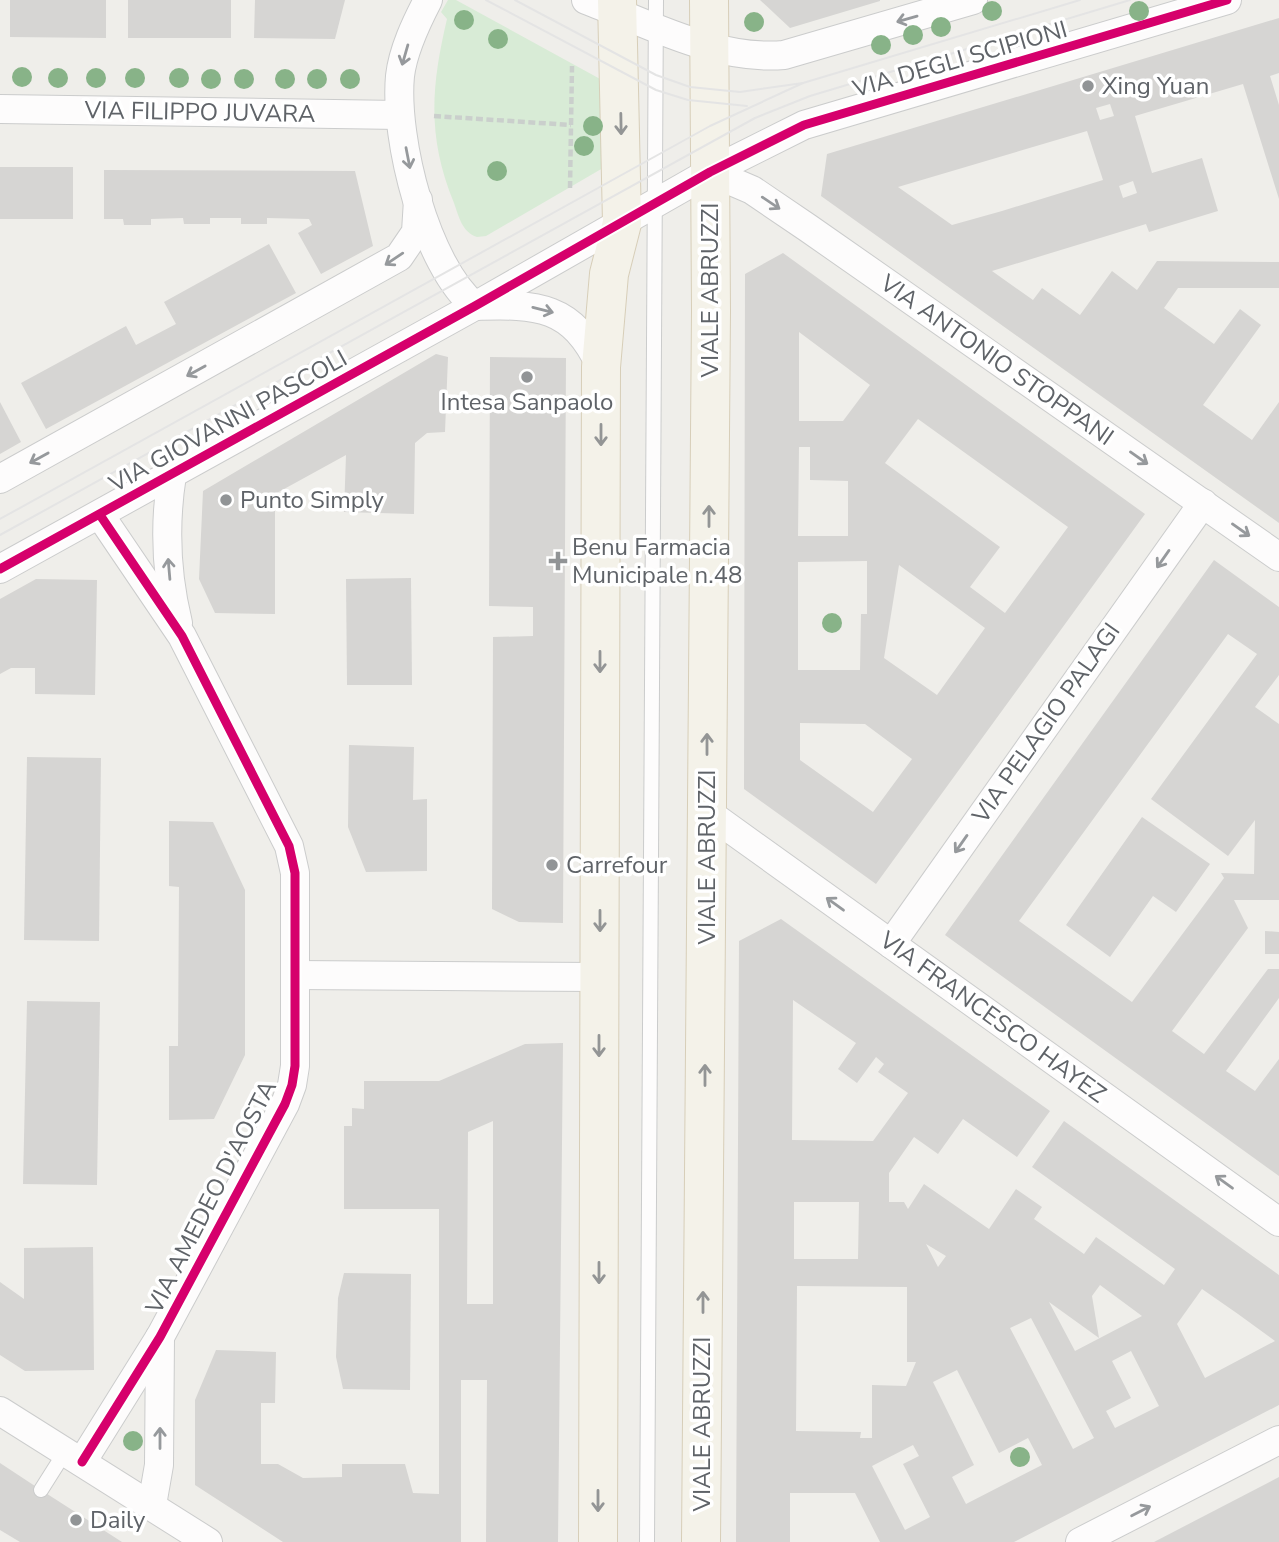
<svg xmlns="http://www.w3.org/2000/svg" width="1279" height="1542" font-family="'Nunito Sans',sans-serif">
<rect width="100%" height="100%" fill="#efeeea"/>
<path fill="#d8ebd6" d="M448 0H456L602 80 603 168 486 236 477 237C462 232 459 217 454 203 427 137 431 87 447 19L441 12Z"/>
<g fill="#d6d5d3" fill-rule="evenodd">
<path d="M10 0H106V38L10 37Z"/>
<rect x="128" y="0" width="103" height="38"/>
<path d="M255 0H345L335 39 254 38Z"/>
<path d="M760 0H880V1L790 28Z"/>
<path d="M1279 18V73L1270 76 1279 105V199L1243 84 1135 116 1152 173 1202 158 1218 211 1149 232 1146 224 992 271 1033 300 1042 288 1080 315 1112 271 1137 290 1157 261 1279 262V288H1178L1164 308 1214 344 1240 309 1261 325 1203 405 1252 440 1279 402V523L821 196 827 154ZM1110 104 1114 116 1100 120 1096 108ZM1087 131 1103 180 1002 211 952 225 898 187ZM1133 181 1137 193 1123 198 1119 186Z"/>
<rect x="0" y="167" width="73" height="52"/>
<path d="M104 170 355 171 373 246 321 274 298 233 312 225 309 219 267 218V224H241V218H210V224H184L183 218 151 219V225H124L123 219H104Z"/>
<path d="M269 244 296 293 46 429 21 383 126 326 136 345 176 324 164 302Z"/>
<path d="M783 253 1145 514 876 884 744 789 745 274ZM799 332 870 385 843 421H799ZM918 419 1068 527 1005 613 970 587 1000 547 885 463ZM799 447H810V480L848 481V536H798ZM867 561V614H861L860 670H798V562ZM899 565 985 628 937 695 884 658ZM800 723 865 724 912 759 873 812 800 760Z"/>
<path d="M436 354 448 357 445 432 427 433 415 443 414 514 344 512 346 455 275 494V614L215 613 199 579 203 491Z"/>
<path d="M490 357 566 358 563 923 519 922 492 909 493 637 533 636V607L489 606Z"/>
<path d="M0 402 21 442 0 454Z"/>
<path d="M1214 560 1279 607V675L1255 707 1279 724V900H1234L1248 928 1172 1031 1204 1054 1268 969H1279V998L1226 1071 1255 1091 1279 1059V1176L945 935ZM1228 634 1257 654 1151 799 1228 856 1255 820 1254 874 1221 873 1224 878 1132 1002 1019 921Z"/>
<path d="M411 578 412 685H347L346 579Z"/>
<path d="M36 579 97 580 95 695 35 694V668H11L0 674V599Z"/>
<path d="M349 745 414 747 413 800 427 799V871L366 872 348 827Z"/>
<path d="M27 757 101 758 99 941 24 940Z"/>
<path d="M1142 817 1210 864 1176 912 1153 896 1110 957 1066 925Z"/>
<path d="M169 821 213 822 245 890V1055L214 1119 169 1120V1046H178L179 887 169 886Z"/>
<path d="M781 919 1050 1111 1017 1157 963 1119 938 1154 914 1137 889 1173V1202H904L908 1209 924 1184 989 1229 1016 1189 1042 1207 1034 1219 1084 1254 1096 1237 1164 1285 1175 1269 1032 1167 1064 1121 1279 1275V1405L1014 1542H880L855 1493H790V1542H736L739 941ZM793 1000 856 1043 838 1069 857 1083 876 1057 884 1064 878 1072 908 1093 873 1141 792 1140ZM794 1202H859L858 1259H794ZM926 1244 946 1256 938 1267ZM1100 1285 1142 1316 1075 1351 1049 1302 1099 1338 1092 1296ZM797 1286 907 1287V1362H916L906 1386 872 1385V1438H860L861 1432 796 1431ZM1202 1289 1238 1314 1275 1341 1205 1378 1177 1324ZM1031 1318 1094 1438 1073 1449 1010 1328ZM1131 1351 1159 1406 1115 1428 1106 1411 1131 1398 1112 1361ZM957 1370 999 1453 1028 1438 1042 1465 966 1504 952 1477 974 1465 933 1382ZM913 1445 919 1456 903 1464 930 1517 905 1530 872 1466Z"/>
<path d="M1265 931 1279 932V954H1265Z"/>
<path d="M27 1001 100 1002 97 1185 23 1184Z"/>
<path d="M563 1043 558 1542H486L487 1380H461V1542H283L195 1485V1400L216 1350 276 1352 275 1403H261V1464H278L303 1478 342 1477V1464H405L413 1493 439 1494V1209H344V1126H352V1108L364 1109V1081H439L525 1044ZM493 1121V1304H467L468 1132Z"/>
<path d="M93 1247 94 1370 25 1371 0 1355V1282L24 1299V1248Z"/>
<path d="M344 1273 411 1274 410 1390 343 1389 336 1357 338 1298Z"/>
<path d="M0 1463 41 1490 122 1542H20L0 1530Z"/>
<path d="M1279 1477V1542H1154Z"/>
</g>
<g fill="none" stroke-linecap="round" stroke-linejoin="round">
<g stroke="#cbcccc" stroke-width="16">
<g id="lane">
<path d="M41 1490 65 1452"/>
<path d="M647 1542 656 0"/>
</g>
</g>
<g stroke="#cbcccc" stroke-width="30">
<g id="street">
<path d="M428 0C416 23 403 50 400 76 394 139 426 266 475 306 538 304 572 305 601 367"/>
<path d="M586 0C647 23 717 61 784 55L973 0"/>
<path d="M0 109 399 115"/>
<path d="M710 172 752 190 808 228 1279 557"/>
<path d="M172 475C164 525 166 574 178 623"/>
<path d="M0 479 399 257 416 232 418 200"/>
<path d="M0 569 475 306 710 172 804 125 1227 0"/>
<path d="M707 812 1279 1222"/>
<path d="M891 944 1203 503"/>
<path d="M295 975 599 977"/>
<path d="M0 1411 208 1542"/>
<path d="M82 1462 160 1337 285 1104 292 1085 295 1066V873L289 846 182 636 100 515"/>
<path d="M152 1505 159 1465 160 1337"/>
<path d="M1080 1542 1279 1440"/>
</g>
</g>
<g stroke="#d7ceb8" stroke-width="40">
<g id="primary">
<path d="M598 1542 601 367 609 274 622 223 617 0"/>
<path d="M701 1542 711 311 709 0"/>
</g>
</g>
<g stroke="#cacfcc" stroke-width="4.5" stroke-dasharray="7 3.5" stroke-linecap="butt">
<path d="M434 116 571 125"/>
<path d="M570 188 572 66"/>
</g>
<use href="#lane" stroke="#fdfcfc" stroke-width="14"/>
<use href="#street" stroke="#fdfcfc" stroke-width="28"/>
<use href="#primary" stroke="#f4f2e9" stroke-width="38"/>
<g stroke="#e4e4e4" stroke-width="2">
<path d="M486 0 656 90 688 100 747 106"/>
<path d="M515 0 656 75 690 87 740 92 803 83 1080 0"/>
<path d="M0 519 710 126 803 83"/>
<path d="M0 535 755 118 810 96 1130 0"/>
</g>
<g stroke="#fff" stroke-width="13">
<g id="cycleway">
<path d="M0 569 475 306 710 172 804 125 1227 0"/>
<path d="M82 1462 160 1337 285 1104 292 1085 295 1066V873L289 846 182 636 100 515"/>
</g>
</g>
<use href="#cycleway" stroke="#d6006c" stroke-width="9"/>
</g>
<g fill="#88b388">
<circle cx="992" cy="11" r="10"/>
<circle cx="1139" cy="11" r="10"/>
<circle cx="464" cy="20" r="10"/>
<circle cx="754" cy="22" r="10"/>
<circle cx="941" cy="27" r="10"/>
<circle cx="913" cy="35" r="10"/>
<circle cx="498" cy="39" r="10"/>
<circle cx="881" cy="45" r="10"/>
<circle cx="22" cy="77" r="10"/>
<circle cx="58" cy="78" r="10"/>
<circle cx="96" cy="78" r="10"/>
<circle cx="135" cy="78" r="10"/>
<circle cx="179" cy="78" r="10"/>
<circle cx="211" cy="79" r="10"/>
<circle cx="244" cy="79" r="10"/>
<circle cx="285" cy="79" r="10"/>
<circle cx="317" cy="79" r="10"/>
<circle cx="350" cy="79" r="10"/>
<circle cx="593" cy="126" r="10"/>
<circle cx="584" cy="146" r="10"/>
<circle cx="497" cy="171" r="10"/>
<circle cx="832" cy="623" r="10"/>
<circle cx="133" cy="1441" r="10"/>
<circle cx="1020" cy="1457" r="10"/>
</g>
<defs><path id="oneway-shaft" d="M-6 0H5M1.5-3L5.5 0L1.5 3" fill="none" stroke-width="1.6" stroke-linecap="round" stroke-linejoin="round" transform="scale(1.75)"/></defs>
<g stroke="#96999c">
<use href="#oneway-shaft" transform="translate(907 19) rotate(164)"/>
<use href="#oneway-shaft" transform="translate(405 55) rotate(106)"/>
<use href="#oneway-shaft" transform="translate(408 158) rotate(79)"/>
<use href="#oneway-shaft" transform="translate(771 203) rotate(34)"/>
<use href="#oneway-shaft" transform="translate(394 259) rotate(146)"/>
<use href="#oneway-shaft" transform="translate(543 310) rotate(14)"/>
<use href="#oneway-shaft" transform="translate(196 371) rotate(151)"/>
<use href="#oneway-shaft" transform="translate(39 458) rotate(151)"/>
<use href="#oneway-shaft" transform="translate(1139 458) rotate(35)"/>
<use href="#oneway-shaft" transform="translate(1241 530) rotate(35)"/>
<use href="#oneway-shaft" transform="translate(1163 559) rotate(125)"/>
<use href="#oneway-shaft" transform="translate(169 569) rotate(-95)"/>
<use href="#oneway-shaft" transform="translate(961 844) rotate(125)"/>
<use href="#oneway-shaft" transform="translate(835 904) rotate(-144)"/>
<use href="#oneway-shaft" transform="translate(1224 1182) rotate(-144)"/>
<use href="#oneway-shaft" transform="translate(160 1438) rotate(-90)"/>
<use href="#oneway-shaft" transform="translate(1141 1511) rotate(-27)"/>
</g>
<g stroke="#939595">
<use href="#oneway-shaft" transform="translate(621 124) rotate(89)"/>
<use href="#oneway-shaft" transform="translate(601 435) rotate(90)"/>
<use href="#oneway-shaft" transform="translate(709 516) rotate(-90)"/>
<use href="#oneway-shaft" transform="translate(600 662) rotate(90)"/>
<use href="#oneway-shaft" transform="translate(707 744) rotate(-90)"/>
<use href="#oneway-shaft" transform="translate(600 921) rotate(90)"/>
<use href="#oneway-shaft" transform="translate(599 1046) rotate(90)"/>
<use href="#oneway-shaft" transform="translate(705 1075) rotate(-90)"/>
<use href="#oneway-shaft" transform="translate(599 1273) rotate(90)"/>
<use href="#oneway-shaft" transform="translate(703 1302) rotate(-90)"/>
<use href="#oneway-shaft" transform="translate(598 1501) rotate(90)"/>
</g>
<g fill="#919496" stroke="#fff" stroke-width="2.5">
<circle cx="1088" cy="86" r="7"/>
<circle cx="527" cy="377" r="7"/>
<circle cx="226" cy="500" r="7"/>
<path d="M554.5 550.5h7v7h7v7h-7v7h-7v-7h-7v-7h7z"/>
<circle cx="552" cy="865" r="7"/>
<circle cx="76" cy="1520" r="7"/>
</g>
<g text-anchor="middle" stroke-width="7" stroke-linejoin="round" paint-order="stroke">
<g font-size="24" fill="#5f6368" stroke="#fff">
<text transform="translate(960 59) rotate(-16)" y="8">VIA DEGLI SCIPIONI</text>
<text transform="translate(200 112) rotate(1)" y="8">VIA FILIPPO JUVARA</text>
<text transform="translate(710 290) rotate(-90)" y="8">VIALE ABRUZZI</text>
<text transform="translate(997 360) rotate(35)" y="8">VIA ANTONIO STOPPANI</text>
<text transform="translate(228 421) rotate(-29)" y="8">VIA GIOVANNI PASCOLI</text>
<text transform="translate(1046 723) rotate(-55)" y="8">VIA PELAGIO PALAGI</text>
<text transform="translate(707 857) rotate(-90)" y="8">VIALE ABRUZZI</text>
<text transform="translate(993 1017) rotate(36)" y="8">VIA FRANCESCO HAYEZ</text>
<text transform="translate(211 1197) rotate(-63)" y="8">VIA AMEDEO D'AOSTA</text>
<text transform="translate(702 1424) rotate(-90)" y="8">VIALE ABRUZZI</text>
</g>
<g font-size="24" fill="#5f6368" stroke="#fff" text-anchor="start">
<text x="1102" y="94">Xing Yuan</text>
<text x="527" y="410" text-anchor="middle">Intesa Sanpaolo</text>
<text x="240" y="508">Punto Simply</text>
<text x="572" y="555">Benu Farmacia<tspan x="572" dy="28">Municipale n.48</tspan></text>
<text x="566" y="873">Carrefour</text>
<text x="90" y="1528">Daily</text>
</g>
</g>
</svg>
